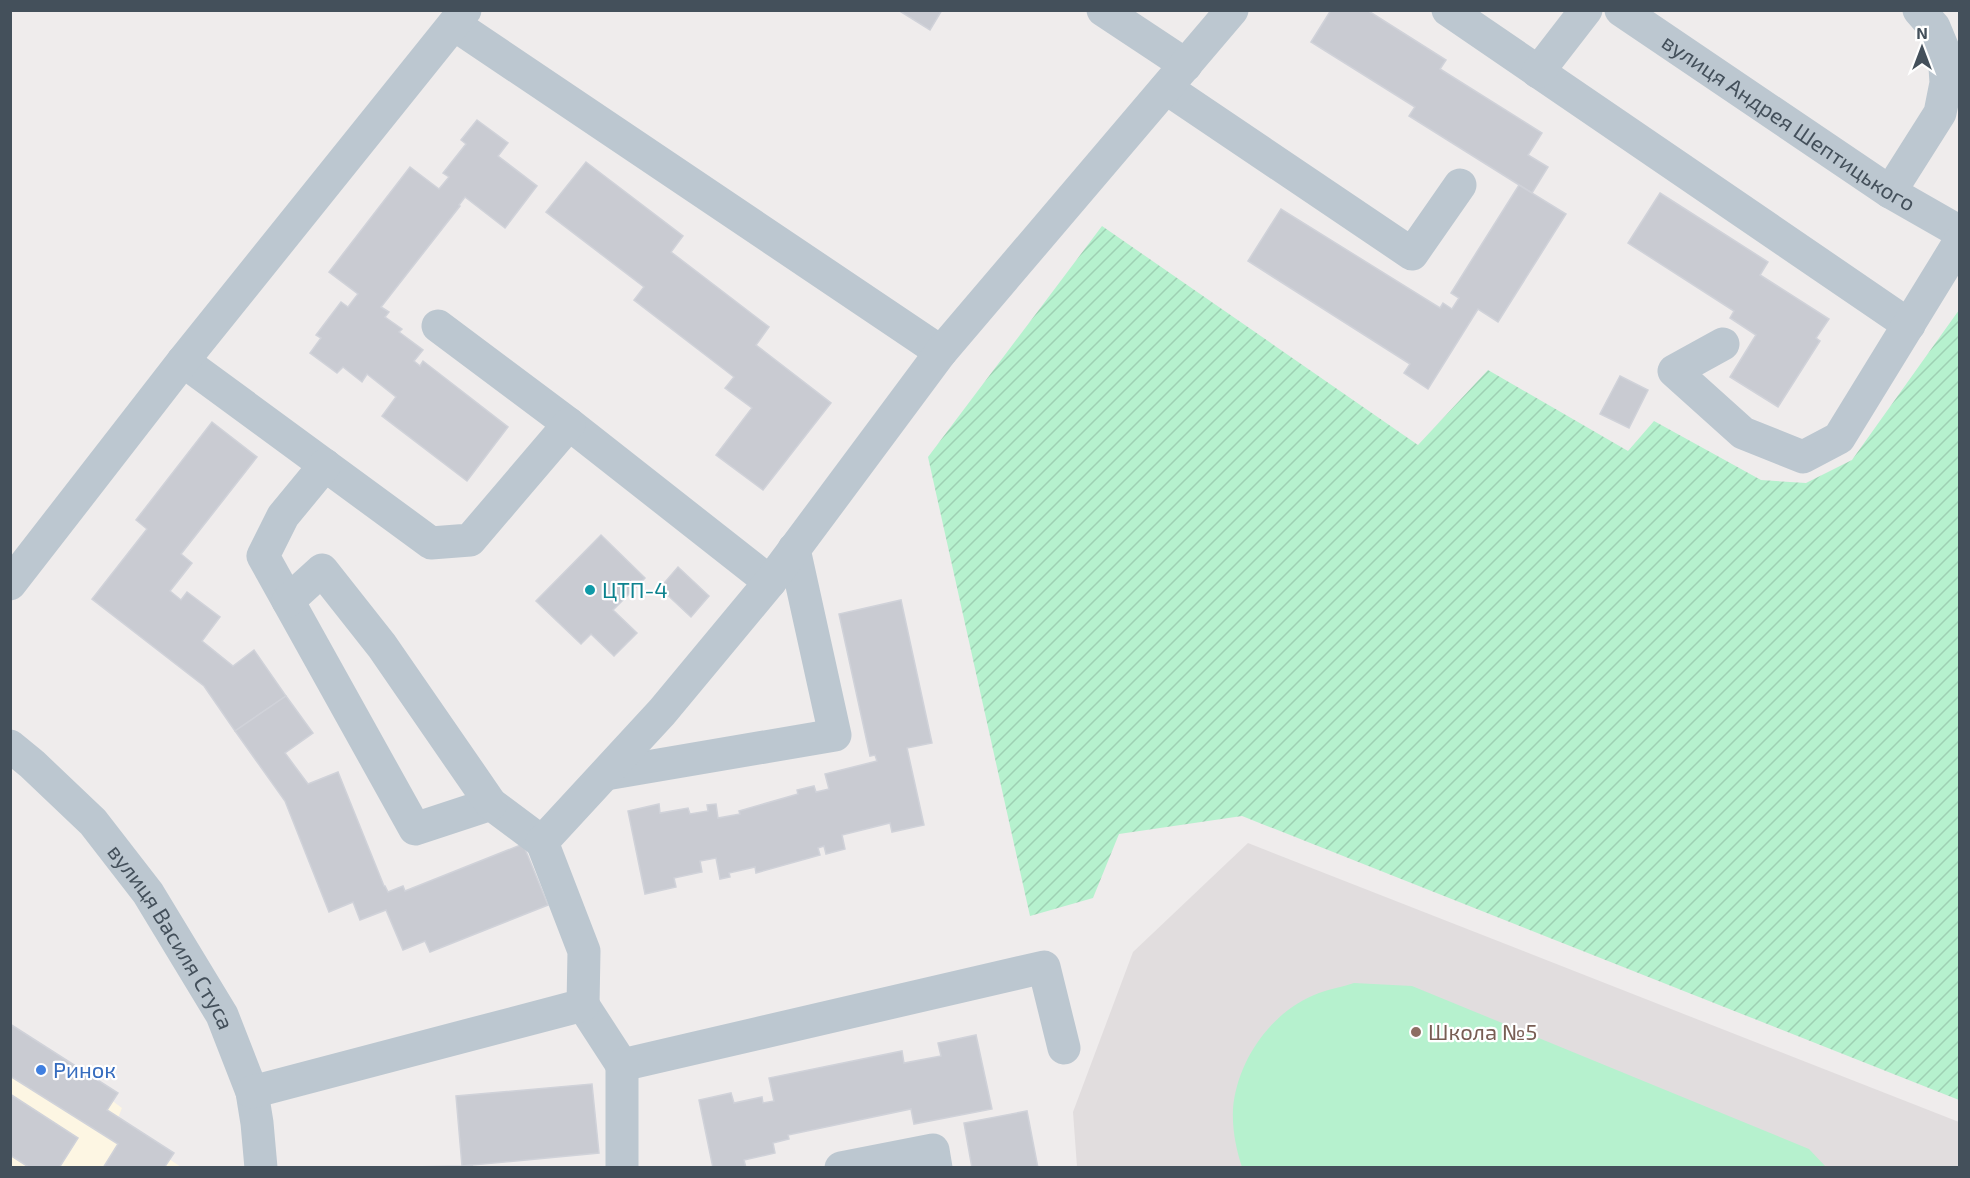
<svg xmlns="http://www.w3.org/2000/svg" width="1970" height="1178" font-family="'Exo 2',sans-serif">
<defs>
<pattern id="garden-furrows" width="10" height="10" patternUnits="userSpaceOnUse" patternTransform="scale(1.5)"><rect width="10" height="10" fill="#b6f1ce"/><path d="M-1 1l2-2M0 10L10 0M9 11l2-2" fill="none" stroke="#9ed0b3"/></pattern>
</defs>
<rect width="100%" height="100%" fill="#efecec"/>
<path fill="#fdf6e3" d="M10 1025 122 1108 116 1123 181 1167H11Z"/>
<path fill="#e1ddde" d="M1248 843 1959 1122V1167H1077L1073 1112 1133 952Z"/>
<path fill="url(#garden-furrows)" d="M1102 226 1418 445 1488 370 1628 451 1654 421 1761 480 1806 483 1852 460 1959 310V1100L1242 816 1119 834 1093 898 1030 916 928 457Z"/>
<path fill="#b6f1ce" d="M1354 983 1412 986 1809 1149 1826 1167H1242C1236 1149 1232 1129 1233 1109 1237 1060 1272 1010 1319 993 1330 989 1342 987 1354 983Z"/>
<g fill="#c9cbd2" stroke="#d0d2d9" stroke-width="1.5">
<path d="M898 10H942L930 30Z"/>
<path d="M1331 10H1367L1446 60 1440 69 1542 133 1528 155 1548 167 1532 193 1409 116 1415 107 1311 42Z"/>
<path d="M477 120 508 143 498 156 537 186 505 228 465 197 459 205 460 206 381 307 389 312 385 317 402 329 399 332 423 350 414 361 420 366 423 361 508 427 467 481 382 416 396 397 367 374 362 382 343 367 337 373 310 353 321 338 316 335 341 302 348 307 358 294 329 272 410 167 439 189 449 177 443 173 466 144 461 140Z"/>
<path d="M586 162 683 236 671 252 769 327 756 345 831 403 763 490 716 455 752 408 725 388 734 377 634 300 644 287 546 212Z"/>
<path d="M1519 185 1566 214 1498 322 1478 309 1428 389 1404 373 1410 364 1248 261 1281 209 1440 308 1443 303 1452 309 1459 298 1451 293Z"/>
<path d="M1660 193 1768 262 1760 275 1829 319 1816 338 1820 341 1778 407 1730 377 1756 335 1730 318 1734 311 1628 243Z"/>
<path d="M1620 376 1648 390 1629 428 1600 414Z"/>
<path d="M212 422 257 457 181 554 192 563 170 591 181 600 187 592 220 617 202 641 233 666 254 650 286 696 235 731 204 686 92 599 147 529 136 520Z"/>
<path d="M601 535 645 578 613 610 637 633 614 656 591 634 581 644 536 601Z"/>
<path d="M678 567 709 596 691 617 660 588Z"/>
<path d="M901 600 932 743 907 748 924 825 892 832 890 823 842 835 845 849 826 854 824 846 818 848 820 855 756 873 755 867 729 873 730 877 720 879 716 858 700 861 702 872 674 878 676 887 645 894 628 811 659 804 660 813 688 808 690 814 708 811 707 805 716 804 718 818 740 814 739 811 798 794 797 790 814 786 816 792 829 789 825 774 877 761 875 755 870 756 839 614Z"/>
<path d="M286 696 313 733 285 753 308 784 338 772 384 886H385L388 892 403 886 405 891 523 844 548 905 430 952 425 941 403 950 386 910 360 920 353 902 329 912 285 801 235 731Z"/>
<path d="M10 1024 118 1093 107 1110 174 1153 164 1168H103L118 1144 10 1076Z"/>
<path d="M976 1035 992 1109 914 1124 911 1109 788 1135 789 1139 773 1143 775 1153 744 1160 746 1168H713L699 1100 731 1093 734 1103 762 1097 763 1103 774 1101 769 1078 902 1051 904 1063 941 1056 938 1043Z"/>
<path d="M592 1084 599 1153 462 1166 456 1096Z"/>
<path d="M10 1094 78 1138 59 1168H30L10 1155Z"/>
<path d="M1027 1111 1038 1168H972L964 1123Z"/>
<path d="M472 1165 473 1168 408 1167 462 1166Z"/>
</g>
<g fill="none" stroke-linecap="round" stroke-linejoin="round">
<g stroke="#bcc7d0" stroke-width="33">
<path d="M1103 10 1186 65"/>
<path d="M1448 10 1909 325"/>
<path id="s1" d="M1621 10 1890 192 1960 232"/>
<path d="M455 25 941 352"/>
<path d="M1538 72 1586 10"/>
<path d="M1166 88 1412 254 1460 185"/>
<path d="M1890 192 1940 113 1946 83 1944 51 1934 27 1919 10"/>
<path d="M438 326 569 424 770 582"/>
<path d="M1723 344 1674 371 1743 433 1803 457 1839 438 1960 241"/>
<path d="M183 361 431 543 470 540 569 424"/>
<path d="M325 465 283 516 263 556 415 829 491 804 542 842"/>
<path d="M10 584 183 361 465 10"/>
<path d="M288 601 322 570 382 646 491 804"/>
<path id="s2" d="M10 746 32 764 93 822 148 893 222 1015 252 1092 257 1123 261 1168"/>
<path d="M606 774 835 735 794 549"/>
<path d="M583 1005 622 1065 1044 967 1064 1048"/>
<path d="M622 1065V1168"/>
<path d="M252 1092 583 1005 584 951 542 842 662 712 770 582 941 352 1232 10"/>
<path d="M841 1168 933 1150 936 1168"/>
</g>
</g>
<circle fill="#0f9aa8" stroke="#fff" stroke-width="2" cx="590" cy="590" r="6"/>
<circle fill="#8d6e63" stroke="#fff" stroke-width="2" cx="1416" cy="1032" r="6"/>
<circle fill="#3f7fe0" stroke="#fff" stroke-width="2" cx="41" cy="1070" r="6"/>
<g text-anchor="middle" stroke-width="4.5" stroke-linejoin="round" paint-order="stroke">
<g font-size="22" fill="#44505b" stroke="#fff">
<text dy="8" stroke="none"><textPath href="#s1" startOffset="202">вулиця Андрея Шептицького</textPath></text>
<text dy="8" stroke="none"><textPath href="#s2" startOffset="252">вулиця Василя Стуса</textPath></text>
</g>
<g font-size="22" fill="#0d838f" stroke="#fff" text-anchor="start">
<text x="602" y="598">ЦТП-4</text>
</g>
<g font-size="22" fill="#785e54" stroke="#fff" text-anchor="start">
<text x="1428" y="1040">Школа №5</text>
</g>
<g font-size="22" fill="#366cbe" stroke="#fff" text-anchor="start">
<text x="53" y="1078">Ринок</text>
</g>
</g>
<rect width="1970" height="1178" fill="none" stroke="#44505b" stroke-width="24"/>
<g transform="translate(1922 48)" stroke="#ffffff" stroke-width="4.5" paint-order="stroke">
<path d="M0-4.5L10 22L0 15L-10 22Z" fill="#44505b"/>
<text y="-9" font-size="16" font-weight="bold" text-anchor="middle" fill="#44505b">N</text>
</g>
</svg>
